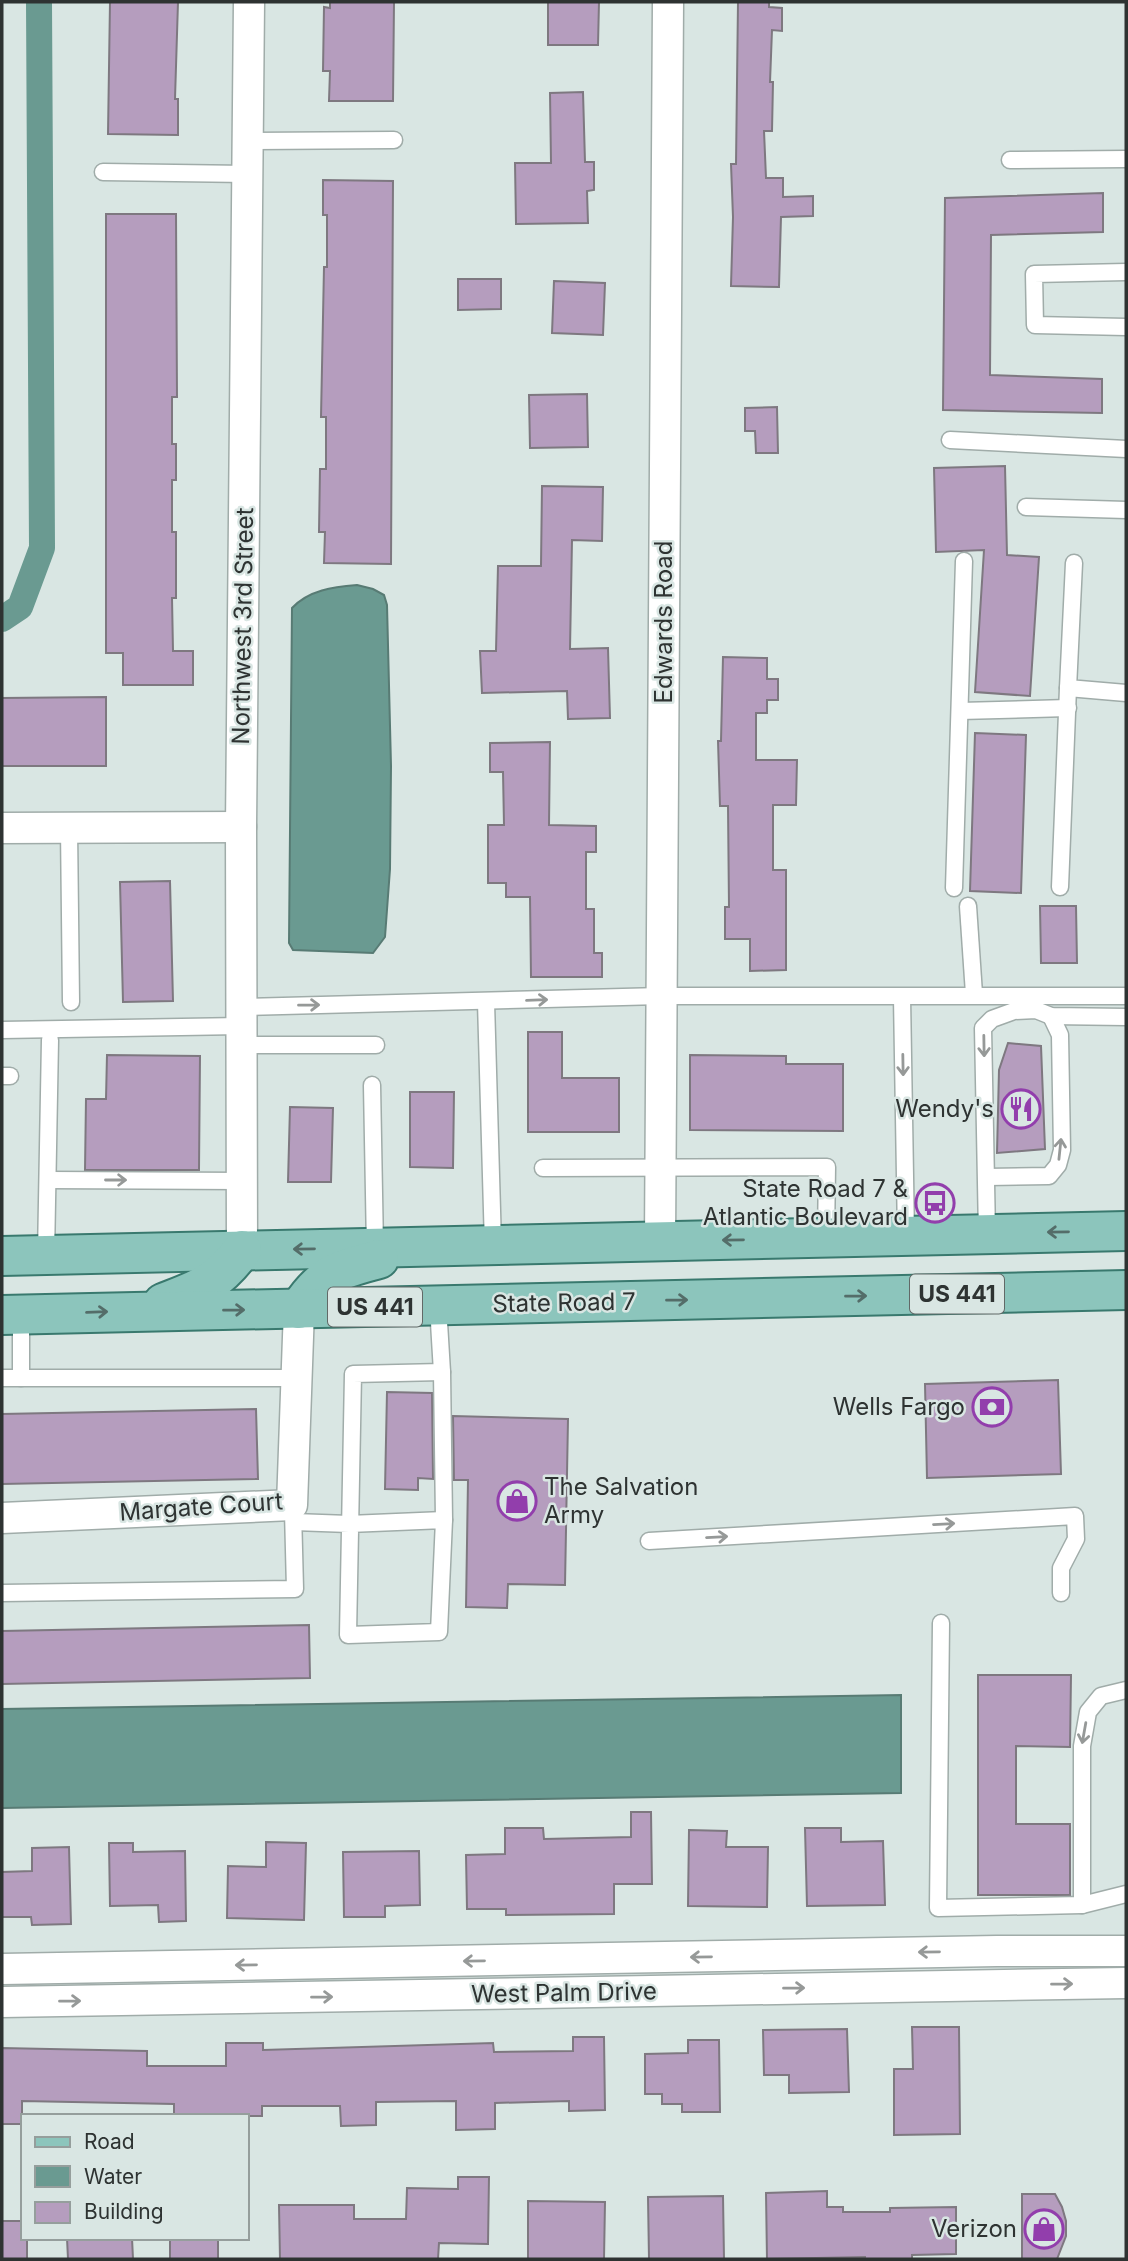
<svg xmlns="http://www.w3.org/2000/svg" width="1128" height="2261" font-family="Inter,sans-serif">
<rect width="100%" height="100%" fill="#d9e6e3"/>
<g fill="#6a9a91" stroke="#587b74" stroke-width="2">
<path d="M357 585 373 589 384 595 387 605 391 766 390 869 385 937 373 953 293 950 289 943 292 608C309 590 333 587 357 585Z"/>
<path d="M901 1695V1793L2 1808V1709Z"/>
</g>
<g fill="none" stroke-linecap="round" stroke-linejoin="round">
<path stroke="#6a9a91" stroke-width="26" d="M2 619 20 607 42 548 39 2"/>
</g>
<g fill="#b59dbe" stroke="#7e7880" stroke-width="2">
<path d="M110 2H178L175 99H178V135L108 134Z"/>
<path d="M330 2H394L393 101H329L330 71H323L324 7 330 8Z"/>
<path d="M548 2H599L598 45H548Z"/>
<path d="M738 2H769V7L782 8V31L772 30 770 82H773L772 131H764L766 178H783V197L813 196V216L781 217 779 287 731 286 733 217 731 164H736Z"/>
<path d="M583 92 585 162H594V190L587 191 588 223 516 224 515 163H551L550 93Z"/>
<path d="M323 180 393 181 391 564 324 563 325 532H319L320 469H326V417H321L324 267H327V215H323Z"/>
<path d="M1103 193V232L991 235 990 375 1102 379V413L943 410 945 198Z"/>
<path d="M106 214H176L177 397H172V444H176V480H172V532H176V598H172L173 651H193V685H123V653H106Z"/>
<path d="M458 279H501V309L458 310Z"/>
<path d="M554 281 605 283 603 335 552 333Z"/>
<path d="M587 394 588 447 530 448 529 395Z"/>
<path d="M777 407 778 453H756L755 431H745V408Z"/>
<path d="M1005 466 1007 555 1039 557 1030 696 975 692 984 550 936 552 934 468Z"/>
<path d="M542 486 603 487 602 541 572 540 570 649 608 648 610 718 568 719 567 691 482 693 480 651H496L498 566H541Z"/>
<path d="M723 657 767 658V679H778V700H767V713H756V760H797L796 805H773V870H786V970L750 971V939H725V907H729L728 806H720L718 741H721Z"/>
<path d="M106 697V766H2V698Z"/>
<path d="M975 733 1026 735 1021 893 970 891Z"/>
<path d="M550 742 549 825 596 826V852H586V909H594V953H602V977H531L530 897H506V883H488V825H504L503 772H490V743Z"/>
<path d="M170 881 173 1001 123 1002 120 882Z"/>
<path d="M1040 906H1076L1077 963H1041Z"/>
<path d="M528 1032H562V1078H619V1132H528Z"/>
<path d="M1008 1043 1041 1046 1045 1149 997 1153 999 1070Z"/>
<path d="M107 1055 200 1056 199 1170H85L86 1099H106Z"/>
<path d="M690 1055 786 1056V1064H843V1131L690 1130Z"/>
<path d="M410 1092H454L453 1168 410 1167Z"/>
<path d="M290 1107 333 1108 331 1182H288Z"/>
<path d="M1058 1380 1061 1474 927 1478 925 1384Z"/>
<path d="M387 1392 432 1393 433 1479 418 1478V1490L385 1489Z"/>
<path d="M256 1409 258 1479 2 1484V1414Z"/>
<path d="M453 1416 568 1419 565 1585 508 1584 507 1608 466 1607 468 1480H454Z"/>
<path d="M309 1625 310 1678 2 1684V1631Z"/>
<path d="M978 1675H1071L1070 1747 1016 1746V1824H1070V1895H978Z"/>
<path d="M631 1812H651L652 1884H614V1914L506 1915V1909H467L466 1855 505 1854V1828H543L544 1839 631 1837Z"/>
<path d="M805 1828H841V1842L883 1841 885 1905 807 1906Z"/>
<path d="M689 1830 727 1831 726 1847H768L767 1907 688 1906Z"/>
<path d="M266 1842 306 1843 304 1920 227 1918 228 1866 266 1867Z"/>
<path d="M109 1843H133V1852L185 1851 186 1921 159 1922 158 1905 110 1906Z"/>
<path d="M69 1847 71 1924 32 1925 31 1917H2V1872L32 1871V1848Z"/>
<path d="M419 1851 420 1905 385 1906V1917H344L343 1852Z"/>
<path d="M912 2027H959L960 2134 894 2135V2069H913Z"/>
<path d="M847 2029 849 2092 789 2093V2075H764L763 2030Z"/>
<path d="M573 2037H604L605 2110 569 2111V2101L495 2103V2129L456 2130V2101L376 2102V2125L341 2126 340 2106H262V2116H174V2104L22 2101V2124H2V2048L147 2051V2066H226V2043H263V2050L493 2043 494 2052 573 2051Z"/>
<path d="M688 2040H719L720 2112H682V2104H662V2094H645V2054L688 2053Z"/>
<path d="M458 2177H489L488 2244 439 2243 438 2259H280L279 2205H354V2219H406L407 2188 458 2189Z"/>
<path d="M827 2191V2207H843V2212H890V2208L956 2207V2254L912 2255V2259H865V2257L767 2259 766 2193Z"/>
<path d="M1022 2194H1055L1062 2207 1066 2221V2236L1057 2259H1022Z"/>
<path d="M723 2196 724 2259H649L648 2197Z"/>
<path d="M528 2201 605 2202 604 2259H528Z"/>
<path d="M2 2221H23V2238H27V2259H2Z"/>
<path d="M67 2238H132L133 2259H68Z"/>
<rect x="170" y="2238" width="48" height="21"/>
</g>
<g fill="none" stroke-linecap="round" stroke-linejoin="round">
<g stroke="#a0aca9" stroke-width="19">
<g id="service">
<path d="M247 141 394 140"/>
<path d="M1010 160 1126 159"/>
<path d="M103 172 247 174"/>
<path d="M1126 272 1034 274 1035 325 1126 327"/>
<path d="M950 440 1126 449"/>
<path d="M1026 507 1126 510"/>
<path d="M1074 563 1068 688 1126 693"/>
<path d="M960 711 1068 708"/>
<path d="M69 828 71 1002"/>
<path d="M1060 887 1068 688"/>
<path d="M954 888 964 561"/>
<path d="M968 906 974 994"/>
<path d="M902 997 906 1236"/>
<path d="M486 1002 493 1245"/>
<path d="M241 1007 661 996H1126"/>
<path d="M2 1030 241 1026"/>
<path d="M241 1045H376"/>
<path d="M2 1076H10"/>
<path d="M372 1085 375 1248"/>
<path d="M543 1168 827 1167 826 1237"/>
<path d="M987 1177 1049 1176 1058 1165 1062 1150 1060 1035 1051 1016"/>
<path d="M48 1180 242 1181"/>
<path d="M987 1234 983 1028 992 1019 1014 1011 1036 1010 1051 1016 1126 1017"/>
<path d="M46 1255 50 1040"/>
<path d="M21 1315V1378"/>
<path d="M442 1372 444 1520"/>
<path d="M2 1378H297"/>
<path d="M294 1522 349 1524 444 1520 439 1632 348 1635 353 1374 442 1372 438 1306"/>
<path d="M649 1541 1075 1516 1076 1539 1061 1568V1593"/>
<path d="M2 1593 295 1589 293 1511"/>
<path d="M941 1623 938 1908 1082 1905 1126 1894"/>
<path d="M1082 1905V1746L1088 1712 1101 1696 1126 1690"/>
</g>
</g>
<g stroke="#a0aca9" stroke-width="33">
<g id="minor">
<path d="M2 828 241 827"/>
<path d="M660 1241 668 2"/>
<path d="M242 1250 241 827 249 2"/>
<path d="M2 1518 292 1505 299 1309"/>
<path d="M2 1969 997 1951H1126"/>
<path d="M2 2002 1126 1983"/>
</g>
</g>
<g stroke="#39796e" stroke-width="42">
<g id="primary">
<path d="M2 1256 1126 1231"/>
<path d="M163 1303C201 1288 217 1284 242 1250"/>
<path d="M299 1309C323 1272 339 1270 379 1259"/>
<path d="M2 1315 1126 1290"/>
</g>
</g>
<use href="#service" stroke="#fff" stroke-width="16"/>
<use href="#minor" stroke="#fff" stroke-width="30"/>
<use href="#primary" stroke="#8cc5bc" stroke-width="38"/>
</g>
<defs><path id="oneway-shaft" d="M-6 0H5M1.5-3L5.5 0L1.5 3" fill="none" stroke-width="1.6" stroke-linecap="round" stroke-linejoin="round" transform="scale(1.75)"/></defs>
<g stroke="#969998">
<use href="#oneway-shaft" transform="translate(537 1000) rotate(-2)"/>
<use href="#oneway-shaft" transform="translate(309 1005) rotate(-1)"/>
<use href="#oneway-shaft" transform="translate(984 1046) rotate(89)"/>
<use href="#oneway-shaft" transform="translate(903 1065) rotate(89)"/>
<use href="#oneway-shaft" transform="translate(1060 1149) rotate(-84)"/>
<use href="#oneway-shaft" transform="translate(116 1180)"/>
<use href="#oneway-shaft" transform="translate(944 1524) rotate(-3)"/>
<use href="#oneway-shaft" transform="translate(717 1537) rotate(-3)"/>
<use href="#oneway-shaft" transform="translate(1084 1733) rotate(100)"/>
<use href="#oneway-shaft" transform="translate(929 1952) rotate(179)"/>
<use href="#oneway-shaft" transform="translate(701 1957) rotate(179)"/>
<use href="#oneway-shaft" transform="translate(474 1961) rotate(179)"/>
<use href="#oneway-shaft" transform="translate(246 1965) rotate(179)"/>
<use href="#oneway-shaft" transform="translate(1062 1984) rotate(-1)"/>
<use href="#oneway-shaft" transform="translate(794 1988) rotate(-1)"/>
<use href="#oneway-shaft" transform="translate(322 1997) rotate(-1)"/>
<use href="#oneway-shaft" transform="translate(70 2001) rotate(-1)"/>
</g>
<g stroke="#546d69">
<use href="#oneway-shaft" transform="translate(1058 1232) rotate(179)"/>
<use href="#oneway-shaft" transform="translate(733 1240) rotate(179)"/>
<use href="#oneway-shaft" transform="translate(304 1249) rotate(179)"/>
<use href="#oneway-shaft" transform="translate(856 1296) rotate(-1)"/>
<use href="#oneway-shaft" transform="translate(677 1300) rotate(-1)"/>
<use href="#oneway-shaft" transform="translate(234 1310) rotate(-1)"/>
<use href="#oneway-shaft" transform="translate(97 1312) rotate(-2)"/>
</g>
<defs>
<g id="restaurant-ring" transform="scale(2.0125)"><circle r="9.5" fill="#d9e6e3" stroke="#923eac" stroke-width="1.5"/><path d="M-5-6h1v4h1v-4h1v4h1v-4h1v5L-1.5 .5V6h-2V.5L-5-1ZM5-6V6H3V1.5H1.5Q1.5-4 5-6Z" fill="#923eac"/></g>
<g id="bus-ring" transform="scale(2.0125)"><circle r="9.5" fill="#d9e6e3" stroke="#923eac" stroke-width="1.5"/><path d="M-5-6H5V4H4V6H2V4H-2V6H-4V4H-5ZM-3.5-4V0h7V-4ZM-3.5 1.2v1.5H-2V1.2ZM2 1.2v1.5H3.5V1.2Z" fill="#923eac"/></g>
<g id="bank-ring" transform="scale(2.0125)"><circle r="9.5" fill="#d9e6e3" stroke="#923eac" stroke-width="1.5"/><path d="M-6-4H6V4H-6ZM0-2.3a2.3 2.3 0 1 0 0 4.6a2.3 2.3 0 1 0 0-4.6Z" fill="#923eac"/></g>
<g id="shop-ring" transform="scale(2.0125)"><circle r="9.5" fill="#d9e6e3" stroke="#923eac" stroke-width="1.5"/><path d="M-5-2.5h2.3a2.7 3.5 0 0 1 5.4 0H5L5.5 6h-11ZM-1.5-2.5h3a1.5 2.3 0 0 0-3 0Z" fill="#923eac"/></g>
</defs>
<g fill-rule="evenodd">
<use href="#restaurant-ring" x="1021" y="1109"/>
<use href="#bus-ring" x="935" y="1203"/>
<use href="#bank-ring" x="992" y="1407"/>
<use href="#shop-ring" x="517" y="1501"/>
<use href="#shop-ring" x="1044" y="2229"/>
</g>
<g text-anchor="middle" stroke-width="5" stroke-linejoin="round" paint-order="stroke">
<g fill="#d9e6e3" stroke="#616967" stroke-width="2">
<rect x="910" y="1274.5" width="94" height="39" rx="5"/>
<rect x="328" y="1287.5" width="94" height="39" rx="5"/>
</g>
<g font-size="23" font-weight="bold" fill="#2e3332">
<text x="957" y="1302">US 441</text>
<text x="375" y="1315">US 441</text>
</g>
<g font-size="24" fill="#2e3332" stroke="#d9e6e3">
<text transform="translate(664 622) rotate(-90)" y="8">Edwards Road</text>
<text transform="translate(243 626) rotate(-89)" y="8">Northwest 3rd Street</text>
<text transform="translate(564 1303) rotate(-1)" y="8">State Road 7</text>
<text transform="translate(201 1507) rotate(-4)" y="8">Margate Court</text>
<text transform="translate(564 1993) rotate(-1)" y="8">West Palm Drive</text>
</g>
<g font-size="24" fill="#2e3332" stroke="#d9e6e3" text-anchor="end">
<text x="994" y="1117">Wendy's</text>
<text x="908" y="1197">State Road 7 &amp;<tspan x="908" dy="28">Atlantic Boulevard</tspan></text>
<text x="965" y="1415">Wells Fargo</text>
<text x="544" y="1495" text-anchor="start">The Salvation<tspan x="544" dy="28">Army</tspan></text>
<text x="1017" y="2237">Verizon</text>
</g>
</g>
<rect width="1128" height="2261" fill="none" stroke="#2e3332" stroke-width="7"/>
<rect x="21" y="2114" width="228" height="126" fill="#d9e6e3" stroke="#959e9c" stroke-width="2"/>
<rect x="35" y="2137" width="35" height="10" fill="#8cc5bc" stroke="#959e9c" stroke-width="2"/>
<text x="84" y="2149" font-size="21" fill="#2e3332">Road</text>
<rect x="35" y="2166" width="35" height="21" fill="#6a9a91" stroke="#959e9c" stroke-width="2"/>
<text x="84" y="2184" font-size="21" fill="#2e3332">Water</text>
<rect x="35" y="2202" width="35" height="21" fill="#b59dbe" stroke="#959e9c" stroke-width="2"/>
<text x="84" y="2219" font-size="21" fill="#2e3332">Building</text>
</svg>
